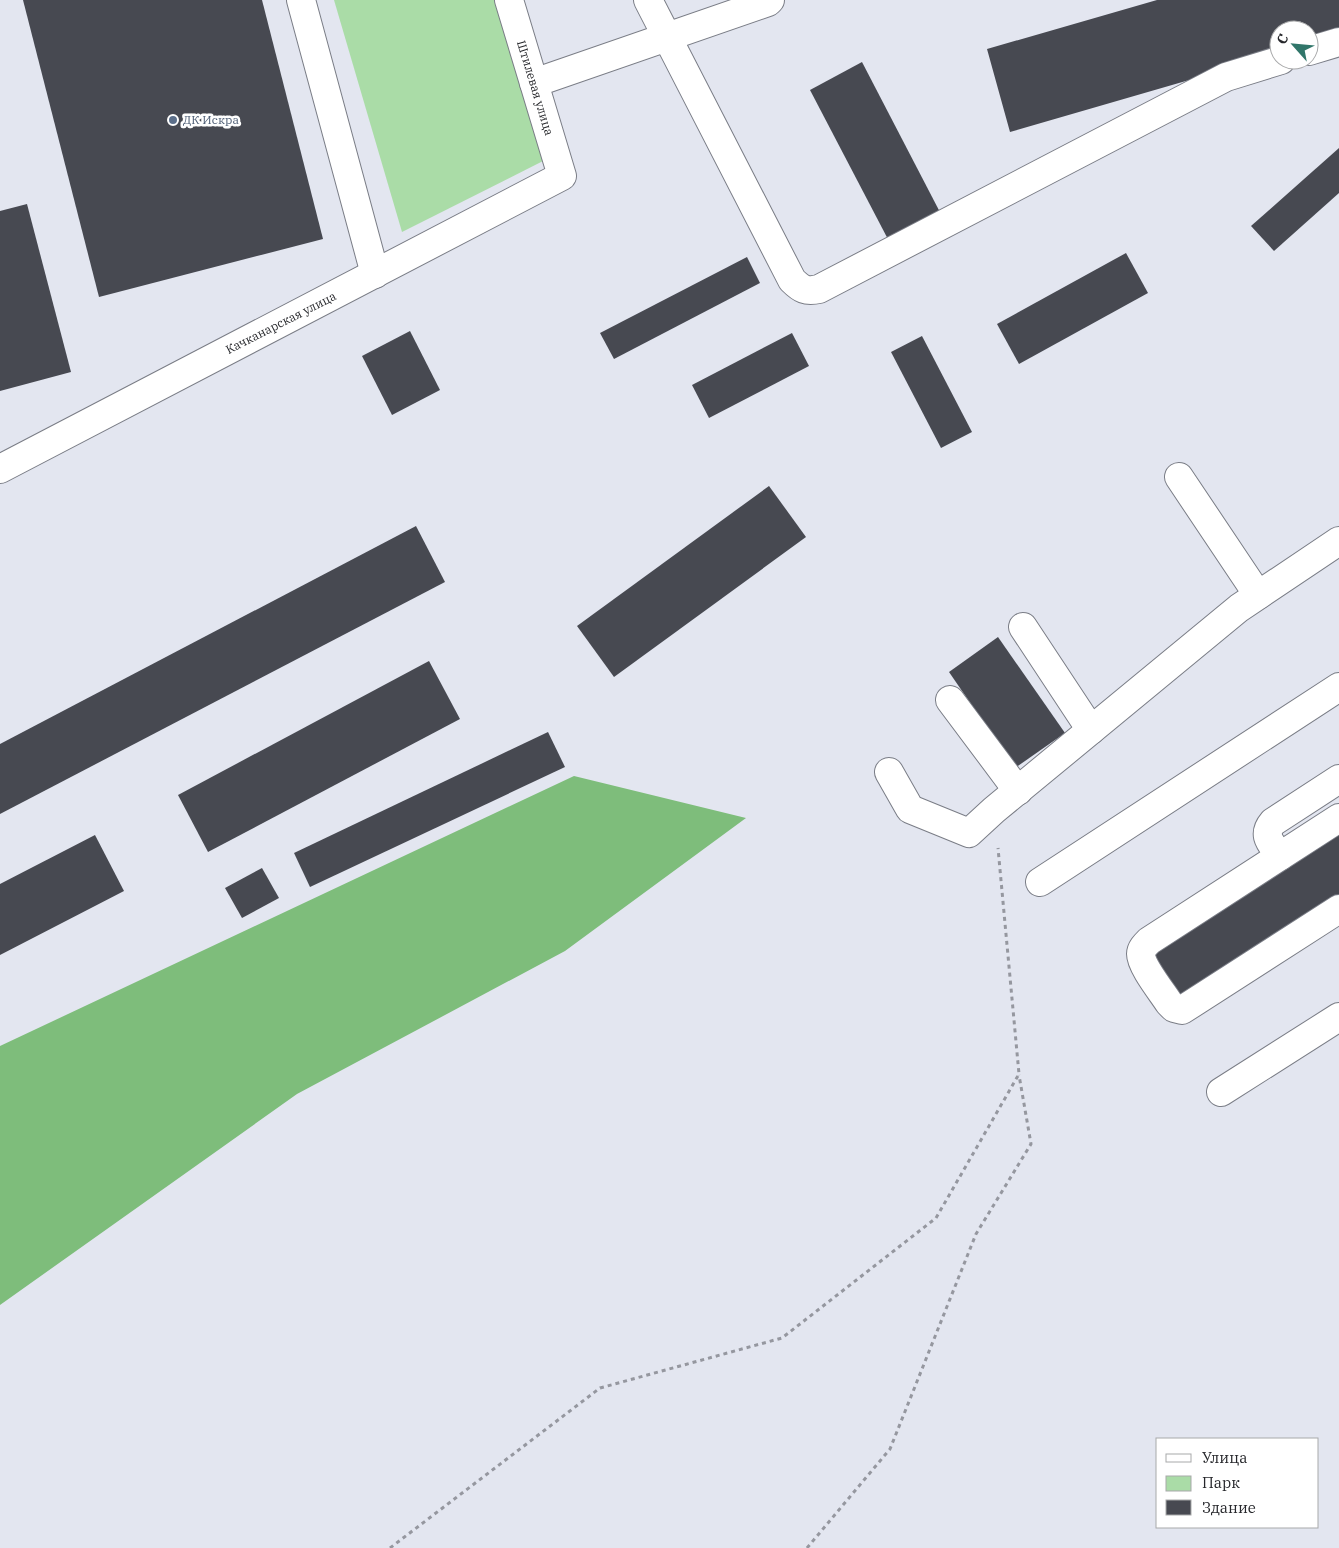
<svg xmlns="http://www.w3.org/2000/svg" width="1339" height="1548" font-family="'IBM Plex Serif',serif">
<rect width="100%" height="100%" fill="#e3e6f0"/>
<path fill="#aadca7" d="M334 0H499L547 159 402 232Z"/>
<path fill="#7ebd7b" d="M574 776 746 818 565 951 297 1094 0 1305V1046Z"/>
<g fill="#474951">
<path d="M23 0H262L323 239 99 297Z"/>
<path d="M1157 0H1339V36L1309 45V30H1279V54L1010 132 987 49Z"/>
<path d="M862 62 943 218 891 245 810 90Z"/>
<path d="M1339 148V193L1274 251 1251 226Z"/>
<path d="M27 204 71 372 0 391V211Z"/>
<path d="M1126 253 1148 293 1019 364 997 324Z"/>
<path d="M747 257 760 283 614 359 600 333Z"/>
<path d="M410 331 440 390 392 415 362 356Z"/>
<path d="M792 333 809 366 709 418 692 385Z"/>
<path d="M922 336 972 432 941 448 891 352Z"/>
<path d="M769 486 806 537 614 677 577 626Z"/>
<path d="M416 526 445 582 0 814V744Z"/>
<path d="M998 637 1065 733 1015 768 949 672Z"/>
<path d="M429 661 460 719 208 852 178 795Z"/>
<path d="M548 732 565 767 310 887 294 853Z"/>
<path d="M1339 827V895L1179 998 1148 950Z"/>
<path d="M95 835 124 891 0 955V884Z"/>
<path d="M262 868 279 898 242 918 225 888Z"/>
</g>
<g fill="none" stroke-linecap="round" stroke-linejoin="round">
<g stroke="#7a7d86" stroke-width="30">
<g id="minor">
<path d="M301 0 375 274"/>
<path d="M648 0 792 280C801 289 806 292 819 289L1226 77 1281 60"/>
<path d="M1309 51 1339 42"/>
<path d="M534 83 768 2 770 0"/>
<path d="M0 469 562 176 509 0"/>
<path d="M1179 477 1258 595"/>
<path d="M1023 627 1091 730"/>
<path d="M950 700 1018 791"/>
<path d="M889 772 910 809 969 833 994 810 1239 608 1339 541"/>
<path d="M1339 818 1149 941C1145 945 1141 949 1141 954 1141 966 1162 992 1169 1003L1174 1008 1182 1010 1339 909"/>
<path d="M1280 856C1272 844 1261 836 1273 822L1339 779"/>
<path d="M1040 882 1339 687"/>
<path d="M1221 1092 1339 1017"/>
</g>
</g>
<g stroke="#95979f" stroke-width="3" stroke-dasharray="4 4" stroke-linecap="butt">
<path d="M390 1548 600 1388 782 1338 936 1218 1019 1074 998 848"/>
<path d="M807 1548 890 1449 976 1234 1031 1144 1019 1075"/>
</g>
<use href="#minor" stroke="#fff" stroke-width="28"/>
</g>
<circle fill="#5c6f8a" stroke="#fff" stroke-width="2" cx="173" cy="120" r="5"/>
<g text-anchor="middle" stroke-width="5" stroke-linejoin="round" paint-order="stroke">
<g font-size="12" fill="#26272b" stroke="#fff">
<text transform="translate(535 88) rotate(73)" y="4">Штилевая улица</text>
<text transform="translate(281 323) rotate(-27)" y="4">Качканарская улица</text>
</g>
<g font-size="12" fill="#4e5e75" stroke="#fff" text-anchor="start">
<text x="183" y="124">ДК Искра</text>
</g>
</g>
<rect x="1156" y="1438" width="162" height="90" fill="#ffffff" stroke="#a8a9aa"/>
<rect x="1166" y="1454" width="25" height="8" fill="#ffffff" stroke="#a8a9aa"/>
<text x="1202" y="1463" font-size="15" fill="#26272b">Улица</text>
<rect x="1166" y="1476" width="25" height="15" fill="#aadca7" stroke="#a8a9aa"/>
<text x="1202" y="1488" font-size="15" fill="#26272b">Парк</text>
<rect x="1166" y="1500" width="25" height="15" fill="#474951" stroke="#a8a9aa"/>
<text x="1202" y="1513" font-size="15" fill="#26272b">Здание</text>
<g transform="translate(1294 45) rotate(297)"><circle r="24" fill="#ffffff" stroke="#a8a9aa"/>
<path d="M0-4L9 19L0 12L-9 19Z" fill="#31766a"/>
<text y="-8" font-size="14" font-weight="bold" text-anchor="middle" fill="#26272b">С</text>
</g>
</svg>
